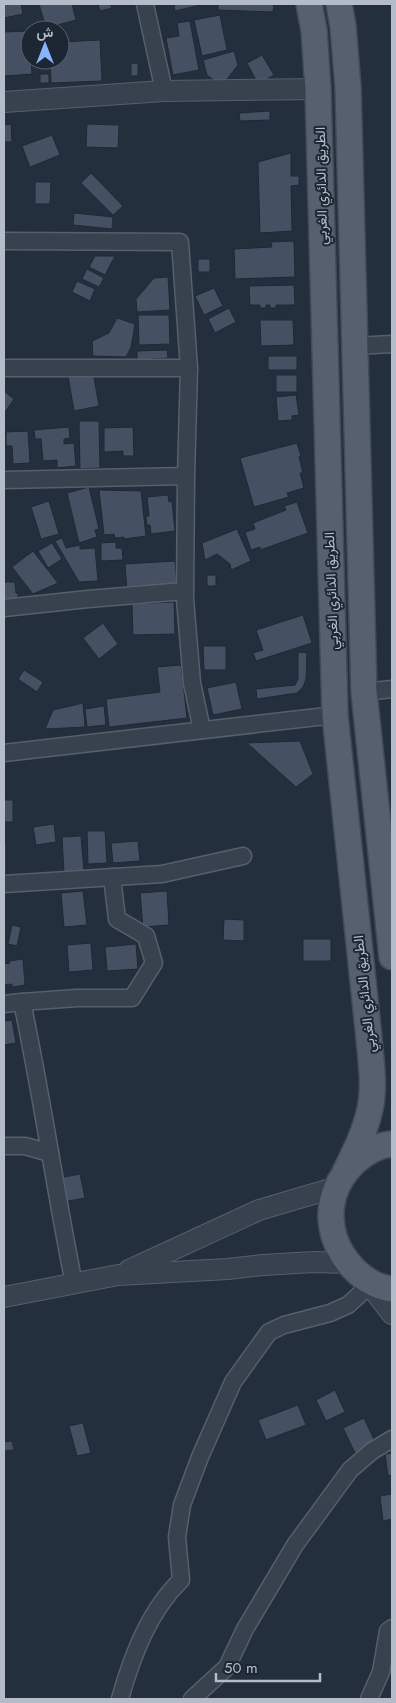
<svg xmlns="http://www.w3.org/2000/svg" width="396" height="1703" font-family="Jost,Vazirmatn,sans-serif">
<rect width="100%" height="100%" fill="#242f3e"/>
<g fill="#455162" stroke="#1f2835">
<path d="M4 4H21L23 14 4 18Z"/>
<path d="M39 4H72L76 20 46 28Z"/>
<path d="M98 4H110L112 8 100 11Z"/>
<path d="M174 4H200V5L175 11Z"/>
<path d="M218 4H274L273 12 218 10Z"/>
<path d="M220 15 227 50 202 56 194 20Z"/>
<path d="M190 21 199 70 173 75 166 38 179 36 177 23Z"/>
<path d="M29 31 32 74 4 76V32Z"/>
<path d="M100 40 102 81 51 83 50 60H60V42Z"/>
<path d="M234 51 238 65 222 86 207 75 203 60Z"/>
<path d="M262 55 274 75 258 84 247 63Z"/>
<path d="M138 63V76H131V64Z"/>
<rect x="40" y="74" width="9" height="9"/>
<path d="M270 111V120L240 121 239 113Z"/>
<path d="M11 124 12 142H4V125Z"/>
<path d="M87 124 119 125 118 148 86 147Z"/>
<path d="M52 135 60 155 30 167 22 146Z"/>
<path d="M291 153V176H299V185L291 186 292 231 260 233 258 162Z"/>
<path d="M91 173 123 206 113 215 81 183Z"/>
<path d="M35 182H51L50 204H35Z"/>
<path d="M74 213 113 217 112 229 73 225Z"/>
<path d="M294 241 295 277 235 279 234 249 272 247 271 242Z"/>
<path d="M95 256H115L105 275 89 267Z"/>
<rect x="198" y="259" width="12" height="13"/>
<path d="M87 269 104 278 99 287 82 279Z"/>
<path d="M168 277 170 310 137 312 136 299 154 278Z"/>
<path d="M77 281 95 289 90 301 72 292Z"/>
<path d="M294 285 295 305H276V308H270V305H266V308H260V305H250L249 286Z"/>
<path d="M214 288 223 306 204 315 195 296Z"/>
<path d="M229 308 236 322 215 333 208 319Z"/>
<path d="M138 315H169L170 344 139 345Z"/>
<path d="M117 318 135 324 131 347 126 357 93 356 92 341 109 333Z"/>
<path d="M260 320H293L294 345 261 346Z"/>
<path d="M167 350 168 358 137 360V351Z"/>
<rect x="268" y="356" width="29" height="14"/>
<path d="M93 372 99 406 74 411 68 376Z"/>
<rect x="276" y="375" width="21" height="17"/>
<path d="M4 391 14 399 5 412 4 411Z"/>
<path d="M296 395 299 415 292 416V420L278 421 276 397Z"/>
<path d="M79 421H99L100 468 80 469Z"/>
<path d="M69 427 70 438 64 439V444L74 443 76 466 57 468V460L43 461 41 439H35L34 430Z"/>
<path d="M133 427 134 456H123V451L104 452V428Z"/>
<path d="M28 431 30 463 13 464 12 446H6V432Z"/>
<path d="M297 443 301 456 299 457 303 473H300L304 488 287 493 289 497 254 507 240 458Z"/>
<path d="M89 487 99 529 95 530 97 537 79 543 67 493Z"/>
<path d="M99 490 141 491 146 536 124 539V537L115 538 114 534 104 535Z"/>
<path d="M168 495 169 502 172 501 175 531 151 534 150 525H147L146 516H149L147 497Z"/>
<path d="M49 501 59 534 41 539 31 507Z"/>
<path d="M297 502 308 533 260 550V547L251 550 245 532 255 529 253 523 286 510 284 506Z"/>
<path d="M237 529 251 561 231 570 230 564 217 554 205 560 202 543Z"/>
<path d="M62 538 66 548 80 545V549L95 548 98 581 79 582 55 541Z"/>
<path d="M116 542V548H122L123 560 101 561V543Z"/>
<path d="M52 543 62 559 48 568 38 551Z"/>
<path d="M33 551 58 583 33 594 12 567Z"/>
<path d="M175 561 177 588 127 591 125 564Z"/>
<rect x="207" y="575" width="9" height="11"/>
<path d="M4 582H15L16 593H18V599H4Z"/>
<path d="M174 602 175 634 133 635 132 604Z"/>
<path d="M303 615 312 643 256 661 253 653 263 650 256 630Z"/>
<path d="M103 623 118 644 99 659 83 638Z"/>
<path d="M203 646H226V670H204Z"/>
<path d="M298 652 307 653 306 679 303 687 297 693 257 699 256 689 295 685 298 679Z"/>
<path d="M181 665 187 718 109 727 106 699 160 692 157 667Z"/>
<path d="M24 670 43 682 37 692 18 679Z"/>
<path d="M236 682 242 709 213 715 207 688Z"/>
<path d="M83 703 85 727 45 729 53 710Z"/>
<path d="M104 706 106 725 87 727 85 709Z"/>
<path d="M300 741 313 774 296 787 247 743Z"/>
<rect x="4" y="800" width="9" height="22"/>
<path d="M54 824 56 842 36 845 33 827Z"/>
<path d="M87 831H105L107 863 88 864Z"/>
<path d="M81 836 84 871 64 873 62 837Z"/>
<path d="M138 841 140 861 113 863 111 843Z"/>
<rect x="4" y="843" width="2" height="30"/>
<path d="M83 891 87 925 64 927 61 893Z"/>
<path d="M167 891 169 925 143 927 140 893Z"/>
<path d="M224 919 244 920V941L223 940Z"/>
<path d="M12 925 21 927 17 946 8 944Z"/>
<rect x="303" y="939" width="28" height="22"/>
<path d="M91 943 93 970 69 972 67 945Z"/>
<path d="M136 944 138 969 107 971 105 947Z"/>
<path d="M23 959 25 985 12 987V984L4 985V964L10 963 9 961Z"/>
<path d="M12 1020 16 1043 4 1045V1021Z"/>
<path d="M80 1174 85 1198 63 1202 59 1178Z"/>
<path d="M335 1390 345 1412 326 1421 316 1400Z"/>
<path d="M298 1405 306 1425 266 1440 258 1420Z"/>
<path d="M364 1418 376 1444 355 1453 343 1428Z"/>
<path d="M83 1423 91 1453 77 1456 69 1426Z"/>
<path d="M12 1441 14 1450 4 1451V1442Z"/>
<path d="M392 1453V1475L388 1476 385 1454Z"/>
<path d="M392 1494V1519L383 1521 380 1496Z"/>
</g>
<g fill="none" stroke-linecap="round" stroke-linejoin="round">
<g stroke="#565f6c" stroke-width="19">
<g id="minor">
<path d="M145 4 164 91"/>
<path d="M4 241 180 242 189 368 186 476 185 599 192 683 202 730"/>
<path d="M355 346 392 344"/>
<path d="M4 368H189"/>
<path d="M4 480 186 476"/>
<path d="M4 608 88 599 185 591"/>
<path d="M364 692 392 689"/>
<path d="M4 753 335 715"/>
<path d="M4 884 162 874 243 856"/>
<path d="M22 1002 77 998H132L154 963 146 936 117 919 112 877"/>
<path d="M4 1004 22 1002C42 1096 55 1190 74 1284"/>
<path d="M4 1146H25L50 1153"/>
<path d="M120 1699C132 1656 149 1611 181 1580L177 1537 182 1505 200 1457 233 1382 269 1332 284 1325 330 1313 348 1305 370 1285"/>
<path d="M192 1699 227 1667 245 1629 295 1545 350 1470 372 1451 392 1439"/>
<path d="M369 1699 381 1672 388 1631 392 1628"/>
</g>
</g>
<g stroke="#565f6c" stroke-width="22">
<g id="tertiary">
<path d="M4 102 164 91 318 89"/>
<path d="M129 1270 259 1210 337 1187"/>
<path d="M365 1279 392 1314"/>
<path d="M4 1297 118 1275 228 1269 263 1265 314 1262 347 1263"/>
</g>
</g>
<g stroke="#414a57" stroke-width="28">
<g id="primary">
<path d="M309 4 314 30 318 89 335 715 369 1038C371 1061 375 1087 370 1109 365 1132 355 1152 345 1172"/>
<path d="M339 4 343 26 348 87 364 692 392 957"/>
<path d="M392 1144C379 1145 365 1153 355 1162 321 1194 324 1242 358 1273 367 1281 380 1288 392 1289"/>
</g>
</g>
<use href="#minor" stroke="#38414e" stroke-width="16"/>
<use href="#tertiary" stroke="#38414e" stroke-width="20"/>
<use href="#primary" stroke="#56606e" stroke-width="25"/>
</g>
<g text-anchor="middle" stroke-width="4" stroke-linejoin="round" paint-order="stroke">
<g font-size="14" fill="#b4bcc9" stroke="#1d2633">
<text transform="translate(321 186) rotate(-91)" y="5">الطريق الدائري الغربي</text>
<text transform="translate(331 591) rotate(-92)" y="5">الطريق الدائري الغربي</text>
<text transform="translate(364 994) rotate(-96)" y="5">الطريق الدائري الغربي</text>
</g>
</g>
<rect width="396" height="1703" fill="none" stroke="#b4bcc9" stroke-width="10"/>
<g transform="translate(45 45)"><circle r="24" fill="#1d2633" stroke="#59626f"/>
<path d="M0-4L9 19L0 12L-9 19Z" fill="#8ab4f8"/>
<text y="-8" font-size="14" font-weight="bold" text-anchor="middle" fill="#b4bcc9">ش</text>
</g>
<path d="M216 1673v8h104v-8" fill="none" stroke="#b4bcc9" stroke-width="2.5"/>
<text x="224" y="1673" font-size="15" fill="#b4bcc9" stroke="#1d2633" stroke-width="4" paint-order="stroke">50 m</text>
</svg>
